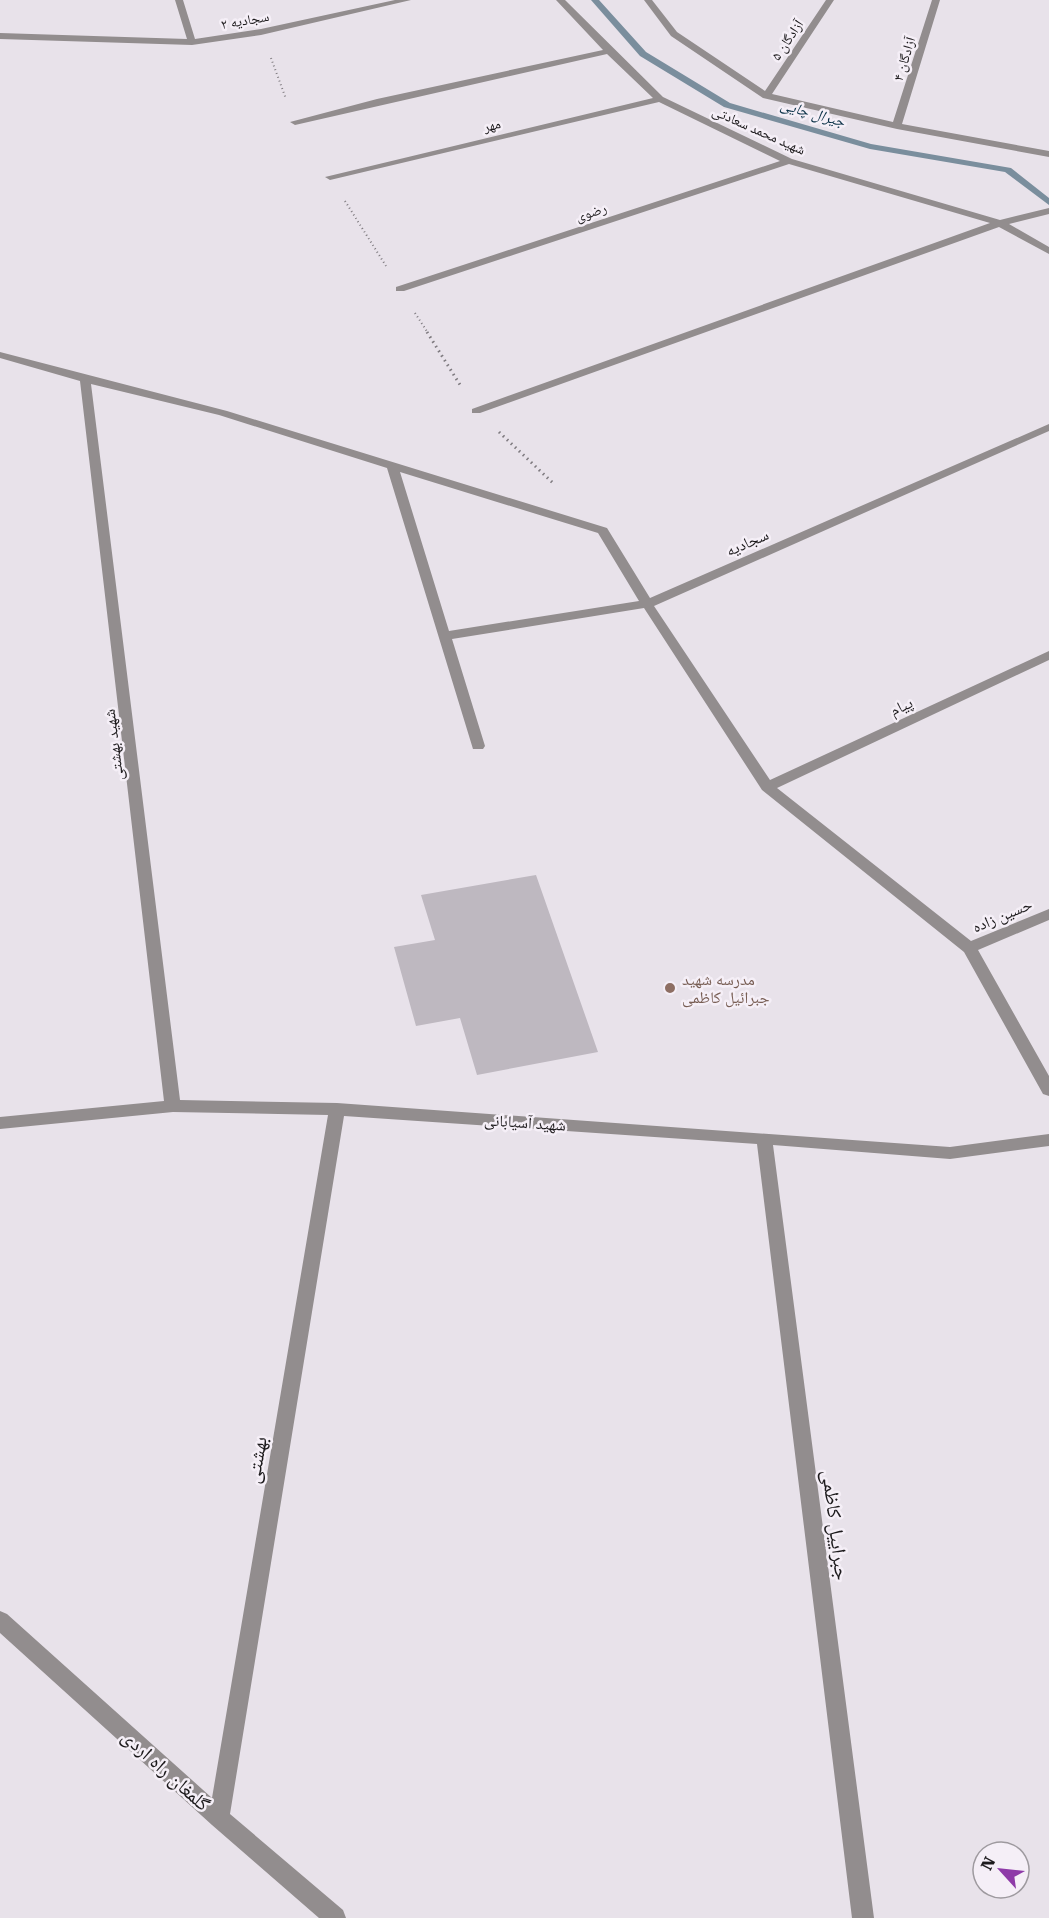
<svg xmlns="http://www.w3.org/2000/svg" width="1049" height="1918" font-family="'Roboto Serif','Noto Naskh Arabic',serif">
<rect width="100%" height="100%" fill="#e8e2ea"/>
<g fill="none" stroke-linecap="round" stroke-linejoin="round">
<path fill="#7a8e9d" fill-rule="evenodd" d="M591 0H599L646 52 730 103 871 144 1011 168 1049 198V205L1005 172 870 149 724 107 640 56Z"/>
</g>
<path fill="#beb8c0" d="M536 875 598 1052 477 1075 460 1018 416 1026 394 947 435 940 421 895Z"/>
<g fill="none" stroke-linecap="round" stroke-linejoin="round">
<g stroke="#7e7a7f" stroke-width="2" stroke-dasharray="1 3" stroke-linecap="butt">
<path d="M271 58 286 99"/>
<path d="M345 201 386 266"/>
<path d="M415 313 428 333"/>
</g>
<g stroke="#7e7a7f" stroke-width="3" stroke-dasharray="1.5 4" stroke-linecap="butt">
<path d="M427 332 462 388"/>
<path d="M499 432 553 483"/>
</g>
<g fill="#928d8e" fill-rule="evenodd">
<path d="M175 0H183L195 39 261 29 395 0H411L261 35 192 45 0 39V33L187 39Z"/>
<path d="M556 0H565L663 97 792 159 1000 220 1049 208V214L1009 224 1049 247V254L999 227 480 413H472V409L990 223 789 164 404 291H396V287L780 161 659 102 330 180 325 177 653 98 607 54 295 125 290 122 377 99 603 50Z"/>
<path d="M644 0H652L677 32 765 91 826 0H834L772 94 893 122 932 0H940L902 124 1049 151V157L897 129 763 98 671 36Z"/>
<path d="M0 352 227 411 607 528 650 598 1049 424V431L654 606 770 780 1049 651V660L777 788 971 941 1049 909V920L978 950 1049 1076V1096L1043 1094 964 952 762 790 644 608 452 639 485 746 483 749H473L387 468 219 415 91 384 180 1100 337 1103 950 1147 1049 1134V1146L950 1159 773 1145 874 1918H852L757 1144 344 1116 230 1814 343 1910 346 1918H319L212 1825 0 1633V1611L7 1614 212 1798 328 1115 173 1112 0 1129V1117L164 1101 80 381 0 358ZM400 472 598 533 639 601 449 631Z"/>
</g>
</g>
<circle fill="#8d6e63" stroke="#f5eff7" stroke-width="2" cx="670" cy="988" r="6"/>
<g text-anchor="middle" stroke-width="5" stroke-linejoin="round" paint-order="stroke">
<g font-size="14" fill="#1c1a1c" stroke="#f5eff7">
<text transform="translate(245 20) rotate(-10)" y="5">سجادیه ۲</text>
<text transform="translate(787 40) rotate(-56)" y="5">آزادگان ۵</text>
<text transform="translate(904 59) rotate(-73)" y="5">آزادگان ۴</text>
<text transform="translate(492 125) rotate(-13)" y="5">مهر</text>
<text transform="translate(759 130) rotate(24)" y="5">شهید محمد سعادتی</text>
<text transform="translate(591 212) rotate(-18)" y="5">رضوی</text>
</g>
<g font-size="15" font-style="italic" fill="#093046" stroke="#f5eff7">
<text transform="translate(813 113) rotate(16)" y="5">جیرال چایی</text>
</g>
<g font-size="16" fill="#1c1a1c" stroke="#f5eff7">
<text transform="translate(747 542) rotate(-24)" y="6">سجادیه</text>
<text transform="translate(901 706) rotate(-25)" y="6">پیام</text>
<text transform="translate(113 745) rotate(-97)" y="6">شهید بهشتی</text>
<text transform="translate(1002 915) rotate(-23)" y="6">حسین زاده</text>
<text transform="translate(525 1122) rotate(4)" y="6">شهید آسیابانی</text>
</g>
<g font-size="16" fill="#785e54" stroke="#f5eff7" text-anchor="start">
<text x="682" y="985">مدرسه شهید<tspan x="682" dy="18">جبرائیل کاظمی</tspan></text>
</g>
<g font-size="20" fill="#1c1a1c" stroke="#f5eff7">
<text transform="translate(256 1460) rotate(-80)" y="7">بهشتی</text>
<text transform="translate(836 1525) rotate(83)" y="7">جبراییل کاظمی</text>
<text transform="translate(166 1770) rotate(42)" y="7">گلمغان راه اردی</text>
</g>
</g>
<g transform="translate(1001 1870) rotate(297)"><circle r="28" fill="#f5eff7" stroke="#9e9a9f" stroke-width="1.5"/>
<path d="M0-4.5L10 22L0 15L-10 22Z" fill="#8e3aa8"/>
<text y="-9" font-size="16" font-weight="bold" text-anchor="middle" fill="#1c1a1c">N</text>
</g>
</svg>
